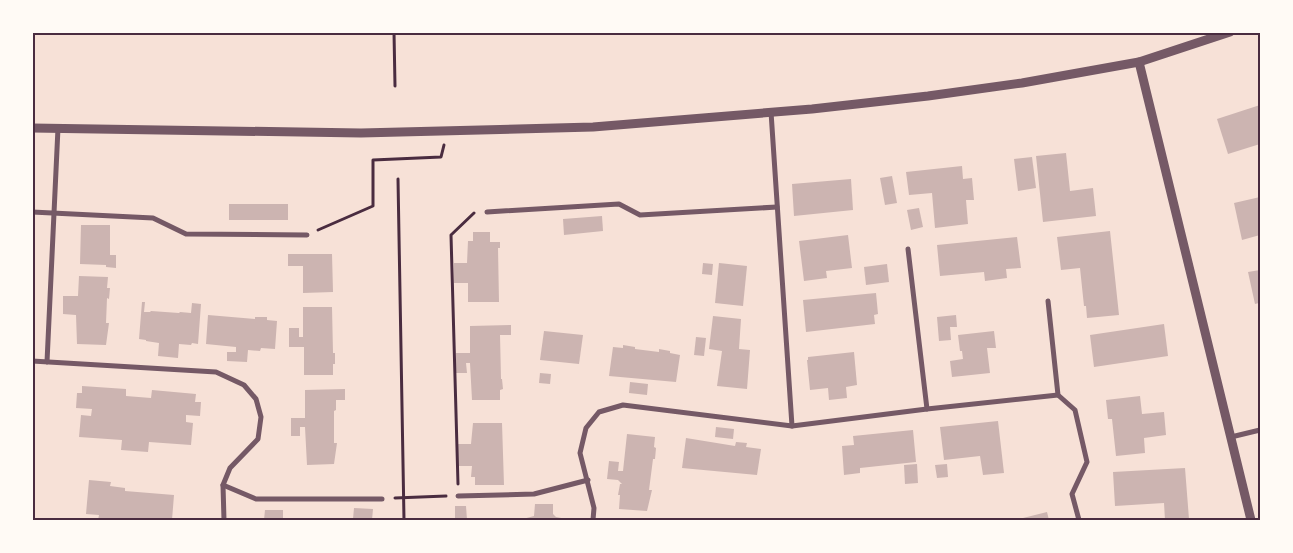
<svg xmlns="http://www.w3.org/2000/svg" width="1293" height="553" font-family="Poppins,sans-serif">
<rect width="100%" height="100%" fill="#f7e1d7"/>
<g fill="#ccb4b1">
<path d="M1260 105V144L1228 154 1217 119Z"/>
<path d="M1066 153 1070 191 1093 188 1096 216 1043 222 1036 156Z"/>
<path d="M1032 157 1036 188 1018 191 1014 159Z"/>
<path d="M962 166 963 179 972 178 974 200H966L968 224 935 228 932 193 909 195 906 172Z"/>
<path d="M892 176 897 203 885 205 880 178Z"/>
<path d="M851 179 853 210 794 216 792 184Z"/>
<path d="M1260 197V235L1242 240 1234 203Z"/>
<rect x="229" y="204" width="59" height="16"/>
<path d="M919 208 923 227 911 230 907 210Z"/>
<path d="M602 216 603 231 564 235 563 219Z"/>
<path d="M81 225H110V255H116V268L106 267V265L80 264Z"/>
<path d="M1110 231 1119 315 1087 318 1086 306H1084L1080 268 1061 270 1057 237Z"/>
<path d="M473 232H490V242H500V248H498L499 302H468V283H454V263H467L468 241H473Z"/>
<path d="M848 235 852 268 826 271 827 278 804 281 799 241Z"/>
<path d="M1017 237 1021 268 1006 269 1007 278 985 281 984 272 940 276 937 245Z"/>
<path d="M288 254H332L333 292 303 293V266H288Z"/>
<path d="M703 263 713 264 712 275 702 274Z"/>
<path d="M719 263 747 266 743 306 715 303Z"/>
<path d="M887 264 889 282 866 285 864 267Z"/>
<path d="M1260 270V307L1259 303 1255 304 1248 272Z"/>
<path d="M79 276 108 277 107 288H110L109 299 107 298 106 323H109L106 345 77 344 76 315 63 314V296H78Z"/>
<path d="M876 293 878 314 874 315 875 324 806 332 803 300Z"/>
<path d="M142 302H145L144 312H150L151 311 179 313 180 312 191 313 192 303 201 304 198 344 192 343 191 345 179 344 178 358 158 356 159 343 146 341V340L139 339Z"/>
<path d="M303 307H332L333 353H335V364H333V375H304V347H289V328H299V337H303Z"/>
<path d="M208 315 255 319V317H267V320L277 321 275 349 261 348 260 351 248 350 247 362 227 361V352H236V347L206 344Z"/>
<path d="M956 315 957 327H950L951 340 939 341 937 317Z"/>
<path d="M713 316 741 319 739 349 750 350 747 389 717 386 722 351 709 349Z"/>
<path d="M1164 324 1168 356 1094 367 1090 335Z"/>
<path d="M511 325V335H500L501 379H502L503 389 500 390V400H472L470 363H466L467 373H456V353H470V326Z"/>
<path d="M544 331 583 335 579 364 540 360Z"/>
<path d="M994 331 996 348H987L990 373 952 377 950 361 963 359 962 351H960L958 335Z"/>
<path d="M696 337 706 338 704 356 694 355Z"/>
<path d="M623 345 635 347V349L659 352V349L670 351V353L680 355 676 382 609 376 613 347 623 348Z"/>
<path d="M854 352 857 385 846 387 847 398 829 400 828 388 810 390 807 360H808V357Z"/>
<path d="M540 373 551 374 550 384 539 383Z"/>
<path d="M630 382 648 384 647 395 629 393Z"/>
<path d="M82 386 126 389V396L151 398 152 390 196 394 195 402H201L200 416 186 415V422L193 423 191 445 149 442 148 452 121 450 122 440 79 437 81 415 91 416 92 409 76 408 77 393H82Z"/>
<path d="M345 389V400H336V410L334 411V443H337L334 464 307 465 305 427H300V436H291V418H305V390Z"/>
<path d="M1140 396 1142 414 1164 412 1166 435 1144 438 1145 453 1116 456 1112 419H1108L1106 400Z"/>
<path d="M998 421 1004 473 983 475 980 456 944 460 940 427Z"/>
<path d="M473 423H502L504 485H475V477H471L472 466H458V444H471Z"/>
<path d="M716 427 734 429 733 439 715 437Z"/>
<path d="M913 430 916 462 860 468V473L844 475 842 446 854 445 853 436Z"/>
<path d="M627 434 655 437 654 447 656 448 655 459H653L649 490H652L647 511 619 509 620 495H618L620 484H622L618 480 607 479 609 461 619 462 618 471H623Z"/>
<path d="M686 438 735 446 736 442 747 443 746 447 761 449 757 475 682 468Z"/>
<path d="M917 464 918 483 905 484 904 465Z"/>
<path d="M947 464 948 477 937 478 935 465Z"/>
<path d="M1185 468 1189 519 1165 520 1164 503 1115 506 1113 472Z"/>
<path d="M89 480 111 482 110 486 125 488V491L174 495 172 520H98L99 515 86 514Z"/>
<path d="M535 504H553V514L556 517 572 520H519L534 516Z"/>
<path d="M455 506H466L467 520H455Z"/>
<path d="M354 508 373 509 372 520 353 519Z"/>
<path d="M265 510H283V520H264Z"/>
<path d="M1047 512 1049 520H1015Z"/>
</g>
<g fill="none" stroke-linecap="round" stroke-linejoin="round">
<g stroke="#4a2c40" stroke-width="3">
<path d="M394 32 395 86"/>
<path d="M398 179 404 520"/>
<path d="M318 230 373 206V160L441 157 444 145"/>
<path d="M458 484 451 235 474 213"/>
<path d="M395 498 446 496"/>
</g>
<g stroke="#755966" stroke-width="5">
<path d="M771 112 792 426"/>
<path d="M32 212 153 218 186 234 307 235"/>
<path d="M487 212 619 204 640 215 777 207"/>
<path d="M908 249 927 409"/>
<path d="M1048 301 1058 395 1075 410 1087 462 1072 494 1079 520"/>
<path d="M32 361 216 372 244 385 256 399 261 417 258 439 230 468 223 485 224 520"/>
<path d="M47 362 58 128"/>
<path d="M1231 437 1260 430"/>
<path d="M223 485 256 499H382"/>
<path d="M458 496 534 494 588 480"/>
<path d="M593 520 594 508 580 453 586 428 599 412 623 405 792 426 927 409 1058 395"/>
</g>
<g stroke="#755966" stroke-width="9">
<path d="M1139 62 1251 520"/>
<path d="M32 128 361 133 593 127 812 109 928 96 1022 83 1139 62 1230 32"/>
</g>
</g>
<rect width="1293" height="553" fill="none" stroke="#fffaf5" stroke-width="68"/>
<rect x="34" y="34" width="1225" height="485" fill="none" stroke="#4a2c40" stroke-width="2"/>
</svg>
